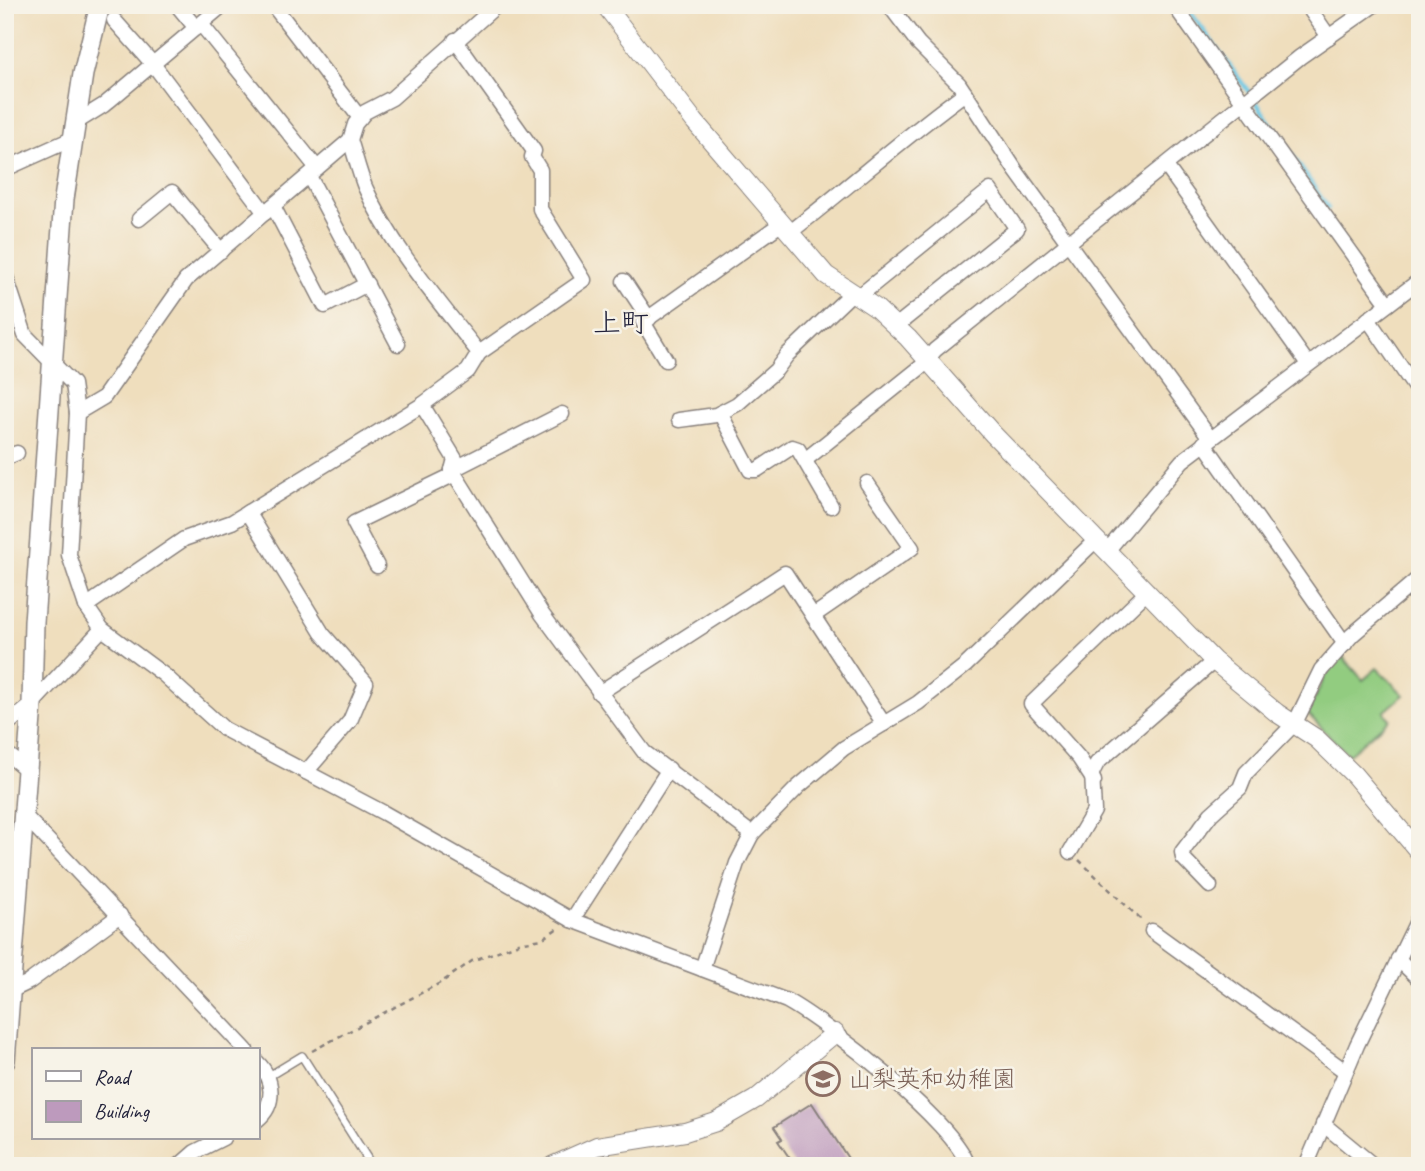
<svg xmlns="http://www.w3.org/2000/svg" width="1425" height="1171" font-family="Caveat,'Klee One',sans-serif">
<rect width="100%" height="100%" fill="#f7f3e8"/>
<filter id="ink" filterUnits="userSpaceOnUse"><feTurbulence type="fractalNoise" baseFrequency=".0143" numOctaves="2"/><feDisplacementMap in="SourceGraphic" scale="14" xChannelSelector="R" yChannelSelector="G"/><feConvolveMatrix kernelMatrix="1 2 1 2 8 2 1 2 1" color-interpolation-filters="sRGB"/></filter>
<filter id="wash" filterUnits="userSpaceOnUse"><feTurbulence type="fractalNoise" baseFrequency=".00686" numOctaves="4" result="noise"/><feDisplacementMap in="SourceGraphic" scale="28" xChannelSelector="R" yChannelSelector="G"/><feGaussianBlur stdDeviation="1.57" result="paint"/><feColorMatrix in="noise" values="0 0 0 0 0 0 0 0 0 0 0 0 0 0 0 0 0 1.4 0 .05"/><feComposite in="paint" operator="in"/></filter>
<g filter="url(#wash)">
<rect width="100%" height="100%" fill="#efdebd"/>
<path fill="#92cc80" stroke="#5a775e" stroke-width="2" d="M1342 656 1363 680 1377 668 1404 695 1384 712 1390 719 1348 755 1307 713 1329 669Z"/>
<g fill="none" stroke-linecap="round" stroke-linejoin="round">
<path stroke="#66c6e4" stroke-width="4.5" d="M1185 5 1254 99 1328 208"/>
</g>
<g id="blocks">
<path fill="#bd9abd" d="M812 1103 853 1166H795L778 1141 782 1139 774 1127Z"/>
</g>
</g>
<g filter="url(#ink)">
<use href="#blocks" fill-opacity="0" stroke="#88807c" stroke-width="2"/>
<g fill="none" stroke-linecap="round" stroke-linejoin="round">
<g stroke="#88807c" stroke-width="10">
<path id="service" d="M269 1076 302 1056 372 1166"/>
</g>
<g stroke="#88807c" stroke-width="17">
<g id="minor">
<path d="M177 5 196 28"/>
<path d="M273 5 360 118"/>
<path d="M889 5 918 43 959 84 1016 171 1210 438"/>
<path d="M1174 5 1388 304"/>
<path d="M1307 5 1329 37"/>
<path d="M114 20 153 64 265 213"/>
<path d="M201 24 317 168"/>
<path d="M75 123 104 105 223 5"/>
<path d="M350 140C355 155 359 172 365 187 392 248 438 300 479 353"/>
<path d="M1166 166 1308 364"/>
<path d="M5 169 72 139"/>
<path d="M309 176 398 344"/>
<path d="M273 206 325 306 367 284"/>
<path d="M139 219 172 192 221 251"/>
<path d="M789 233C849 187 904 137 965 93"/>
<path d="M5 274 25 335 73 384 77 413 69 555 86 606 102 629 164 675 224 729 384 813 572 920 787 1001C827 1023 956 1124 968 1166"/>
<path d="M624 281 649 319"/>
<path d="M858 297 990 190 1017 229 896 326"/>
<path d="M1368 319 1420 395"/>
<path d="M666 360 643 322 782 223"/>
<path d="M422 405 455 459 452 470 542 614 644 752 752 834"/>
<path d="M77 413 104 397 186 280 350 140 355 124 365 112 392 98 497 5"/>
<path d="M720 413 750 470H757L792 447 798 449 831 506"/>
<path d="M679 420 716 415 737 404 776 370 787 355 851 294"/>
<path d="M1204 443 1345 644"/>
<path d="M5 458 17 453"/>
<path d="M805 460 921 367 935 350 1300 57 1374 5"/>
<path d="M452 470 562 414"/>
<path d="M248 512 322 633 366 683 350 721 306 772"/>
<path d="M1107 551 1182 461 1420 280"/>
<path d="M377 566 354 523 455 474"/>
<path d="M86 606 184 539 232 522 422 405 468 371 479 353 584 280 540 209V170L532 157 534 151 455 40"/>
<path d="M813 616 912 548 867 483"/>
<path d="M599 693 785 573 884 724"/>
<path d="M5 726 32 704 102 629"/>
<path d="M5 752 27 770"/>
<path d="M1094 781 1079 758 1031 704 1148 591"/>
<path d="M24 815 246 1050"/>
<path d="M1070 852 1094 811 1092 773 1097 763 1214 661"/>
<path d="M1210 886 1183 858 1182 852 1211 814 1240 788 1246 773 1295 723 1321 670 1352 635 1420 577"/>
<path d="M572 920 669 769"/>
<path d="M1152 931 1345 1071"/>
<path d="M1398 959 1420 980"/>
<path d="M702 969 737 863 752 834 798 787 844 748 918 703 966 665 1095 541"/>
<path d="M6 993 29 982 120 915"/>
<path d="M257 1062C273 1078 277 1104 257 1120"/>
<path d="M1323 1124 1374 1166"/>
<path d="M179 1166 195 1152 223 1138"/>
<path d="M1306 1166 1357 1045 1420 915"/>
</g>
</g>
<g stroke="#88807c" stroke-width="20">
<g id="tertiary">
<path d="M605 5 695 122 826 275 876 308 908 338 993 434 1214 661 1277 713 1317 739 1354 775 1420 853"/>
<path d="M552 1166 597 1146 685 1132 716 1122 756 1099 835 1033"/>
</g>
</g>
<g stroke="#88807c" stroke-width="22">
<path id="secondary" d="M5 1061 32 704 34 622 64 199 83 74 100 5"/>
</g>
<g stroke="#88807c" stroke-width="2.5" stroke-dasharray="5 5" stroke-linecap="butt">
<path d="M1079 860 1142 921"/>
<path d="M312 1051 442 982 472 961 519 943 542 939 558 928"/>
</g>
<use href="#service" stroke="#fff" stroke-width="7"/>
<use href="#minor" stroke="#fff" stroke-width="14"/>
<use href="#tertiary" stroke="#fff" stroke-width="18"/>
<use href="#secondary" stroke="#fff" stroke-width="19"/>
</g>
</g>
<defs>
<g id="school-ring" transform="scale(1.75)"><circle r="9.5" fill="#f7f3e8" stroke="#8d6e63" stroke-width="1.5"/><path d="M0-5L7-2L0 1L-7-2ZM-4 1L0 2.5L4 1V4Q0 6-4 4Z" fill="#8d6e63"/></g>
</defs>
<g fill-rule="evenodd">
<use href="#school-ring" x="823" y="1079"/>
</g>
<g text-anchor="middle" stroke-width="5" stroke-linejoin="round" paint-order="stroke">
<g font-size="24" fill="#785e54" stroke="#f7f3e8" text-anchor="start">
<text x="848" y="1087">山梨英和幼稚園</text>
</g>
<g font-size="28" fill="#22223b" stroke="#f7f3e8">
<text x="621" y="332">上町</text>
</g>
</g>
<rect width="1425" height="1171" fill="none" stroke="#f7f3e8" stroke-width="28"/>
<rect x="32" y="1048" width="228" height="91" fill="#f7f3e8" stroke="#a29fa3" stroke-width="2"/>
<rect x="46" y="1071" width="35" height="10" fill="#ffffff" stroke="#a29fa3" stroke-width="2"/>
<text x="94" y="1084" font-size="21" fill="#22223b">Road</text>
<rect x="46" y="1101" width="35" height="21" fill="#bd9abd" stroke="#a29fa3" stroke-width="2"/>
<text x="94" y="1118" font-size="21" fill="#22223b">Building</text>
</svg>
